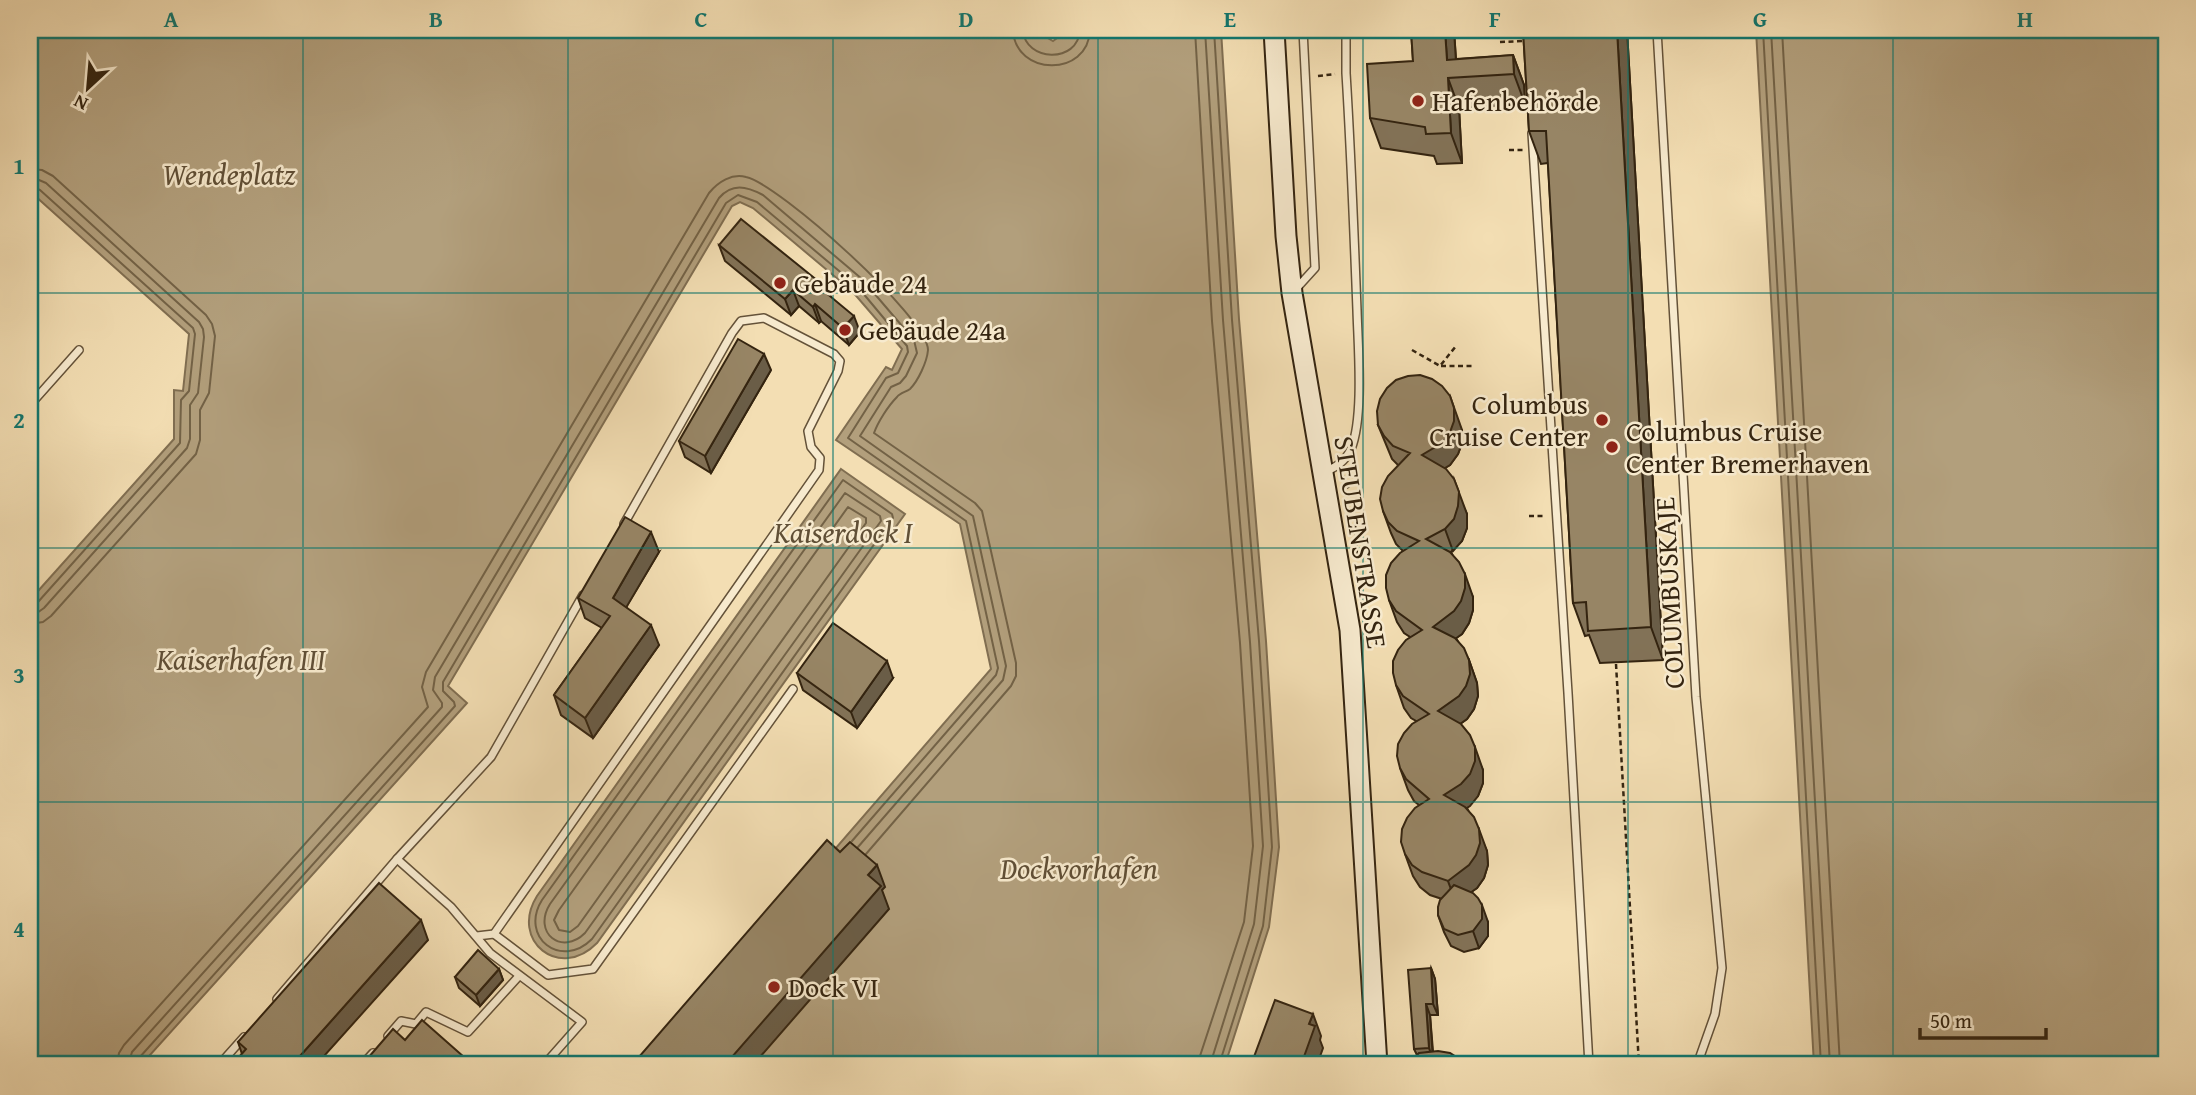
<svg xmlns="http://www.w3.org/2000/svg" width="2196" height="1095" font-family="'Gentium Book Plus',serif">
<rect width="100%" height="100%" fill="#f3deb3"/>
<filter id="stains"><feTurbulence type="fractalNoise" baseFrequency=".00286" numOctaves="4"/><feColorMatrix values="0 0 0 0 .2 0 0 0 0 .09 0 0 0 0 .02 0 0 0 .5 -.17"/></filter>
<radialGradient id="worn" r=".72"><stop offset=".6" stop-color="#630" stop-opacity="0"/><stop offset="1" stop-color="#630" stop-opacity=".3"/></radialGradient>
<g fill="#b29f7c" stroke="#806e51" stroke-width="2">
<path d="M30 30H1034L1053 41 1068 30H1221L1239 319 1266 641 1279 847 1269 927 1225 1065H648L991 669 960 524 836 440 886 367 892 370 902 349 852 291 753 208 740 202 732 206 448 686 467 703 141 1065H30V600L174 439V390L183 391 189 334 34 195 30 197Z"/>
<path d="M1756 30H2166V1065H1814Z"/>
<path d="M841 469 905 514 597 943C560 981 509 941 537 896Z"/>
</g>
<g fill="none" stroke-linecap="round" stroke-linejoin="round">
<g stroke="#736246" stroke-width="2">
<path d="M1013 30C1015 76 1088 78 1090 30"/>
<path d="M1023 30C1025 62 1078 64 1080 30"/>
<path d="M1195 30 1212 321 1240 643 1253 846 1244 922 1200 1056 1199 1065"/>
<path d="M1205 30 1223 320 1250 642 1263 846 1254 924 1210 1065"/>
<path d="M1214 30 1232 320 1259 641 1272 847 1263 926 1219 1065"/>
<path d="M1763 30 1821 1065"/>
<path d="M1771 30 1830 1065"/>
<path d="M1782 30 1840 1065"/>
<path d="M30 169 42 170 53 176 206 315 212 324 215 336 209 393 200 410V440L196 454 51 616 43 622 30 624"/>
<path d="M30 179 39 180 46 183 199 322 203 329 204 337 198 393 190 405V439L187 448 44 608 37 613H30"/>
<path d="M30 189 35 188 40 190 193 328 195 334 189 391 181 400 180 443 38 602 30 604"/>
<path d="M843 480 892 514 893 518 592 939C561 970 519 937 542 900Z"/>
<path d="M845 493 880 516 881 521 585 933C562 956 532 933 550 904Z"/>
<path d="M848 507 866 518V523L578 926 570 932 559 930 554 920 559 910Z"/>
<path d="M117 1065 119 1053 124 1045 428 707 422 687 426 672 709 193C718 182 732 173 746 177 779 184 928 318 928 350 927 362 918 381 910 389 906 392 900 393 897 397 888 406 878 422 874 433L975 503 982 511 1016 663V676L1011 686 866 854"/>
<path d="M128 1065 132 1052 442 707V703L433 690 435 677 719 198C732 183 746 186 763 195L862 279 914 340 917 353 906 376 900 383 891 387 860 436 973 516 1006 666 1003 680 858 847"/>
<path d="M137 1065 139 1058 455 706 454 702 443 691V682L726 203 738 195 757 202 857 286 907 346 908 352 898 373 886 378 848 438 966 521 998 668 996 675 852 841"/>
</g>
<g stroke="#645239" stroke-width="10">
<g id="lane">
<path d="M1657 30 1696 697 1722 968 1715 1014 1697 1065"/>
<path d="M1532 133 1568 693 1589 1065"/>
<path d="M1295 290 1315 268 1303 30"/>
<path d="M30 405 79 350"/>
<path d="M1323 473C1336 467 1345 462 1351 449 1364 417 1358 346 1357 310 1354 231 1351 152 1346 73V30"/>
<path d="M397 859 451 907 490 953 582 1022 544 1065"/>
<path d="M494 934 548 975 593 969 793 689"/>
<path d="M477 936 494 934 819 470 820 458 811 447 808 431 838 371 840 361 834 354 764 318 741 321 732 333 624 524"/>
<path d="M277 999 397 859 491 757 583 595"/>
<path d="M388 1036 401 1021 416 1024 426 1012 468 1032 519 976"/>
<path d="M219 1065 244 1037"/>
<path d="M362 1065 373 1053"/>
</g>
</g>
<g stroke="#342410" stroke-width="23">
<path id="secondary" d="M1274 30 1286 236 1292 293 1350 630 1377 1065"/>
</g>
<g stroke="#342410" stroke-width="2.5" stroke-dasharray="5 3.5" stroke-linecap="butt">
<path d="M1500 42 1525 41"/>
<path d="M1318 76 1335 74"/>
<path d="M1509 150H1523"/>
<path d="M1412 350 1440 366 1456 346"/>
<path d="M1441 366H1472"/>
<path d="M1343 476 1354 501 1357 554"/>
<path d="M1529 516H1544"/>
<path d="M1616 664 1639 1065"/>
</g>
<use href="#lane" stroke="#f7eace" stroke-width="7"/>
<use href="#secondary" stroke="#f7eace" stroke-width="19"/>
</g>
<g fill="#827257" stroke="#342410" stroke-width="2">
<path d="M1411 30H1454L1456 59 1513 55 1524 85 1525 104 1459 108 1462 163 1437 164 1434 156 1381 148 1370 118 1413 61Z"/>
<path d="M1523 30H1627L1663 660 1600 663 1589 635 1585 636 1573 603 1548 163 1541 164 1529 131Z"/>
<path d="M719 245 828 289 831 297 860 332 849 345 821 321 819 323 799 306 791 315 725 261Z"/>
<path d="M771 370 711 473 685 457 679 441Z"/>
<path d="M1378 425 1462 430V443L1458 454 1450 465 1445 468 1467 514V528L1462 541 1451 552 1473 597V610L1469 623 1462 634 1456 638 1469 660 1477 683 1478 696 1474 709 1467 719 1460 724 1483 770V783L1478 796 1467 808 1487 851 1488 865 1484 878 1477 888 1471 892 1488 922V936L1479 948 1464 952 1451 946 1444 932 1438 915 1442 899 1430 895 1420 887 1413 876 1405 854 1419 805 1414 801 1408 790 1400 768 1416 721 1411 718 1404 708 1396 685 1410 637 1404 633 1397 622 1389 600 1403 551 1396 544 1391 533 1383 511 1398 465 1392 459Z"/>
<path d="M659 552 626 607 659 645 593 738 561 715 554 695 602 628 585 618 578 598Z"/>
<path d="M797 673 893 678 857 728 803 690Z"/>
<path d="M428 940 242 1054 238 1042Z"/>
<path d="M1431 968 1435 979 1438 1015H1430L1433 1051 1417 1055 1414 1049Z"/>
<path d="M499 969 503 980 480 1006 459 988 455 977Z"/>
</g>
<g fill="#6a5d47" stroke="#342410" stroke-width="2">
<path d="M1445 30H1454L1457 77 1447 60Z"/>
<path d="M1617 30H1627L1663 660 1651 627Z"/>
<path d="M1513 55 1524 85 1525 104 1514 74Z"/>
<path d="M1448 78 1459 108 1462 163 1451 133Z"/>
<path d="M793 290 799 306 791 315 785 299Z"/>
<path d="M815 304 821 321 819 323 813 307Z"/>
<path d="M854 316 860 332 849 345 843 328Z"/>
<path d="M764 354 771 370 711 473 705 456Z"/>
<path d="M1450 396 1462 430V443L1458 454 1450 465 1430 477 1422 455Z"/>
<path d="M1454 479 1467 514V528L1462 541 1453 551 1445 529Z"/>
<path d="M651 532 659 552 620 618 613 598Z"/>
<path d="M1465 574 1473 597V610L1469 623 1462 634 1441 649 1433 627Z"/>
<path d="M651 625 659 645 593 738 585 718Z"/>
<path d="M1469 660 1477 683 1478 696 1474 709 1467 719 1446 734 1438 711Z"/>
<path d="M887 661 893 678 857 728 851 712Z"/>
<path d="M1475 747 1483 770V783L1478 796 1470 806 1452 817 1444 795Z"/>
<path d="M1479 829 1487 851 1488 865 1484 878 1477 888 1456 903 1448 881Z"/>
<path d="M877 865 885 887 882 890 889 909 753 1065H725L868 875Z"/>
<path d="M1482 905 1488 922V936L1479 948 1473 931Z"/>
<path d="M421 920 428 940 316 1065H292Z"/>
<path d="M1431 968 1435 979 1438 1015 1433 1004Z"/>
<path d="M499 969 503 980 480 1006 476 995Z"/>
<path d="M1426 1004 1430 1015 1433 1060 1429 1048Z"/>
<path d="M1313 1014 1321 1036 1320 1040 1323 1048 1317 1065H1301L1309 1024Z"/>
</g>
<g fill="#978565" stroke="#342410" stroke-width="2">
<path d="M1411 30H1445L1447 60 1513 55 1514 74 1448 78 1451 133 1426 134 1425 127 1370 118 1367 64 1413 61Z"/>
<path d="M1523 30H1617L1651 627 1588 631 1586 602 1573 603 1546 131H1529Z"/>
<path d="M741 219 828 289 825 292 854 316 843 328 815 304 813 307 793 290 785 299 719 245Z"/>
<path d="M738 339 764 354 705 456 679 441Z"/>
<path d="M1420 375 1432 379 1442 386 1450 396 1454 408V421L1450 432 1442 443 1422 455 1446 469 1454 479 1459 492 1458 506 1454 519 1445 529 1426 539 1450 552 1459 562 1465 574V588L1461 601 1454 611 1433 627 1455 638 1464 648 1469 660 1470 674 1466 686 1459 696 1438 711 1461 724 1470 735 1475 747V761L1470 774 1461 784 1444 795 1465 807 1474 817 1479 829 1480 843 1476 855 1469 865 1448 881 1422 872 1412 865 1405 854 1401 842 1402 829 1407 818 1415 808 1429 799 1406 779 1400 768 1397 756 1398 744 1404 733 1412 724 1429 714 1403 696 1396 685 1393 673V661L1398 650 1406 640 1422 630 1396 611 1389 600 1386 588V575L1391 563 1400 553 1419 541 1397 531 1388 522 1383 511 1380 499 1382 487 1388 476 1410 453 1393 446 1384 436 1378 425 1377 411 1380 399 1387 388 1396 380 1408 376Z"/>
<path d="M625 517 651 532 613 598 651 625 585 718 554 695 610 616 578 598Z"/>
<path d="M833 623 887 661 851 712 797 673Z"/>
<path d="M827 840 840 852 850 842 877 865 868 875 881 886 725 1065H632Z"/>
<path d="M379 883 421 920 292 1065H232L246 1049 238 1042Z"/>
<path d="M1454 885 1473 893 1478 898 1482 905V919L1473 931 1458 935 1444 929 1438 915V907L1440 900Z"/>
<path d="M478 950 499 969 476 995 455 977Z"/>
<path d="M1431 968 1433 1004H1426L1429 1048 1414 1049 1408 970Z"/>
<path d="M1275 1000 1313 1014 1309 1024 1315 1026 1301 1065H1251Z"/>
<path d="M422 1020 473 1065H376L368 1058 393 1029 405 1040Z"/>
<path d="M1438 1051 1450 1053 1461 1060 1465 1065H1407L1419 1053Z"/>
</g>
<path fill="none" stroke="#0f766e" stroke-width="2" stroke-opacity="0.55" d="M303 30V1065M568 30V1065M833 30V1065M1098 30V1065M1363 30V1065M1628 30V1065M1893 30V1065M30 293H2166M30 548H2166M30 802H2166"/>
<g fill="#8f2418" stroke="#f7eace" stroke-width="2.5">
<circle cx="1418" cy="101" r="7"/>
<circle cx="780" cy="283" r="7"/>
<circle cx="845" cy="330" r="7"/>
<circle cx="1602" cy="420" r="7"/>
<circle cx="1612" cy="447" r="7"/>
<circle cx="774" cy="987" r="7"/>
</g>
<g text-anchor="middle" stroke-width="5" stroke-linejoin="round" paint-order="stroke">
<g font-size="28" fill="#342410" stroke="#f7eace" text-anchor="start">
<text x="1432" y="111">Hafenbehörde</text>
<text x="794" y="293">Gebäude 24</text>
<text x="859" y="340">Gebäude 24a</text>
<text x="1588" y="414" text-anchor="end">Columbus<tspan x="1588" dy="32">Cruise Center</tspan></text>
<text x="1626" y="441">Columbus Cruise<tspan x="1626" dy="32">Center Bremerhaven</tspan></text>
<text x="788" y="997">Dock VI</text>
</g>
<g font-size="28" fill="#342410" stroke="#f7eace">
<text transform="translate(1361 542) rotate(81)" y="10">STEUBENSTRASSE</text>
<text transform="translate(1669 593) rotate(-93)" y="10">COLUMBUSKAJE</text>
</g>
<g font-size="30" font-style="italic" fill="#604f36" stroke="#f7eace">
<text x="229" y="185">Wendeplatz</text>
<text x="843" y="543">Kaiserdock I</text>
<text x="241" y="670">Kaiserhafen III</text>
<text x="1079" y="879">Dockvorhafen</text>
</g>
</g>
<rect width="2196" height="1095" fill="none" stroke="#f3deb3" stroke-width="77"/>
<g transform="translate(88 88) rotate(206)" stroke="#f7eace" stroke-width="5" paint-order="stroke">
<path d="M0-5L12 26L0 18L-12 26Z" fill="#342410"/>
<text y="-10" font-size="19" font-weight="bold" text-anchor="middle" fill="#342410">N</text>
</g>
<path d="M1920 1028v10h126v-10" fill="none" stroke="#342410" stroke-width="3.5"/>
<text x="1930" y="1028" font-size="21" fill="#342410" stroke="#f7eace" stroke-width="5" paint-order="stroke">50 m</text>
<rect x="38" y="38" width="2120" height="1018" fill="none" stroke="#0f766e" stroke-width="2.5"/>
<g font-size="23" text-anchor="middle" font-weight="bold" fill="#0f766e">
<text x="171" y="27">A</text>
<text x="436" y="27">B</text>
<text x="701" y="27">C</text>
<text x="966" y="27">D</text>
<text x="1230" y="27">E</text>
<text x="1495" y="27">F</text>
<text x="1760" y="27">G</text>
<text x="2025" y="27">H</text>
<text x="19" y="174">1</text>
<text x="19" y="428">2</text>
<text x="19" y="683">3</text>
<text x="19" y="937">4</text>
</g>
<rect width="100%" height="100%" filter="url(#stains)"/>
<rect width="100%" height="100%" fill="url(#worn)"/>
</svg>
